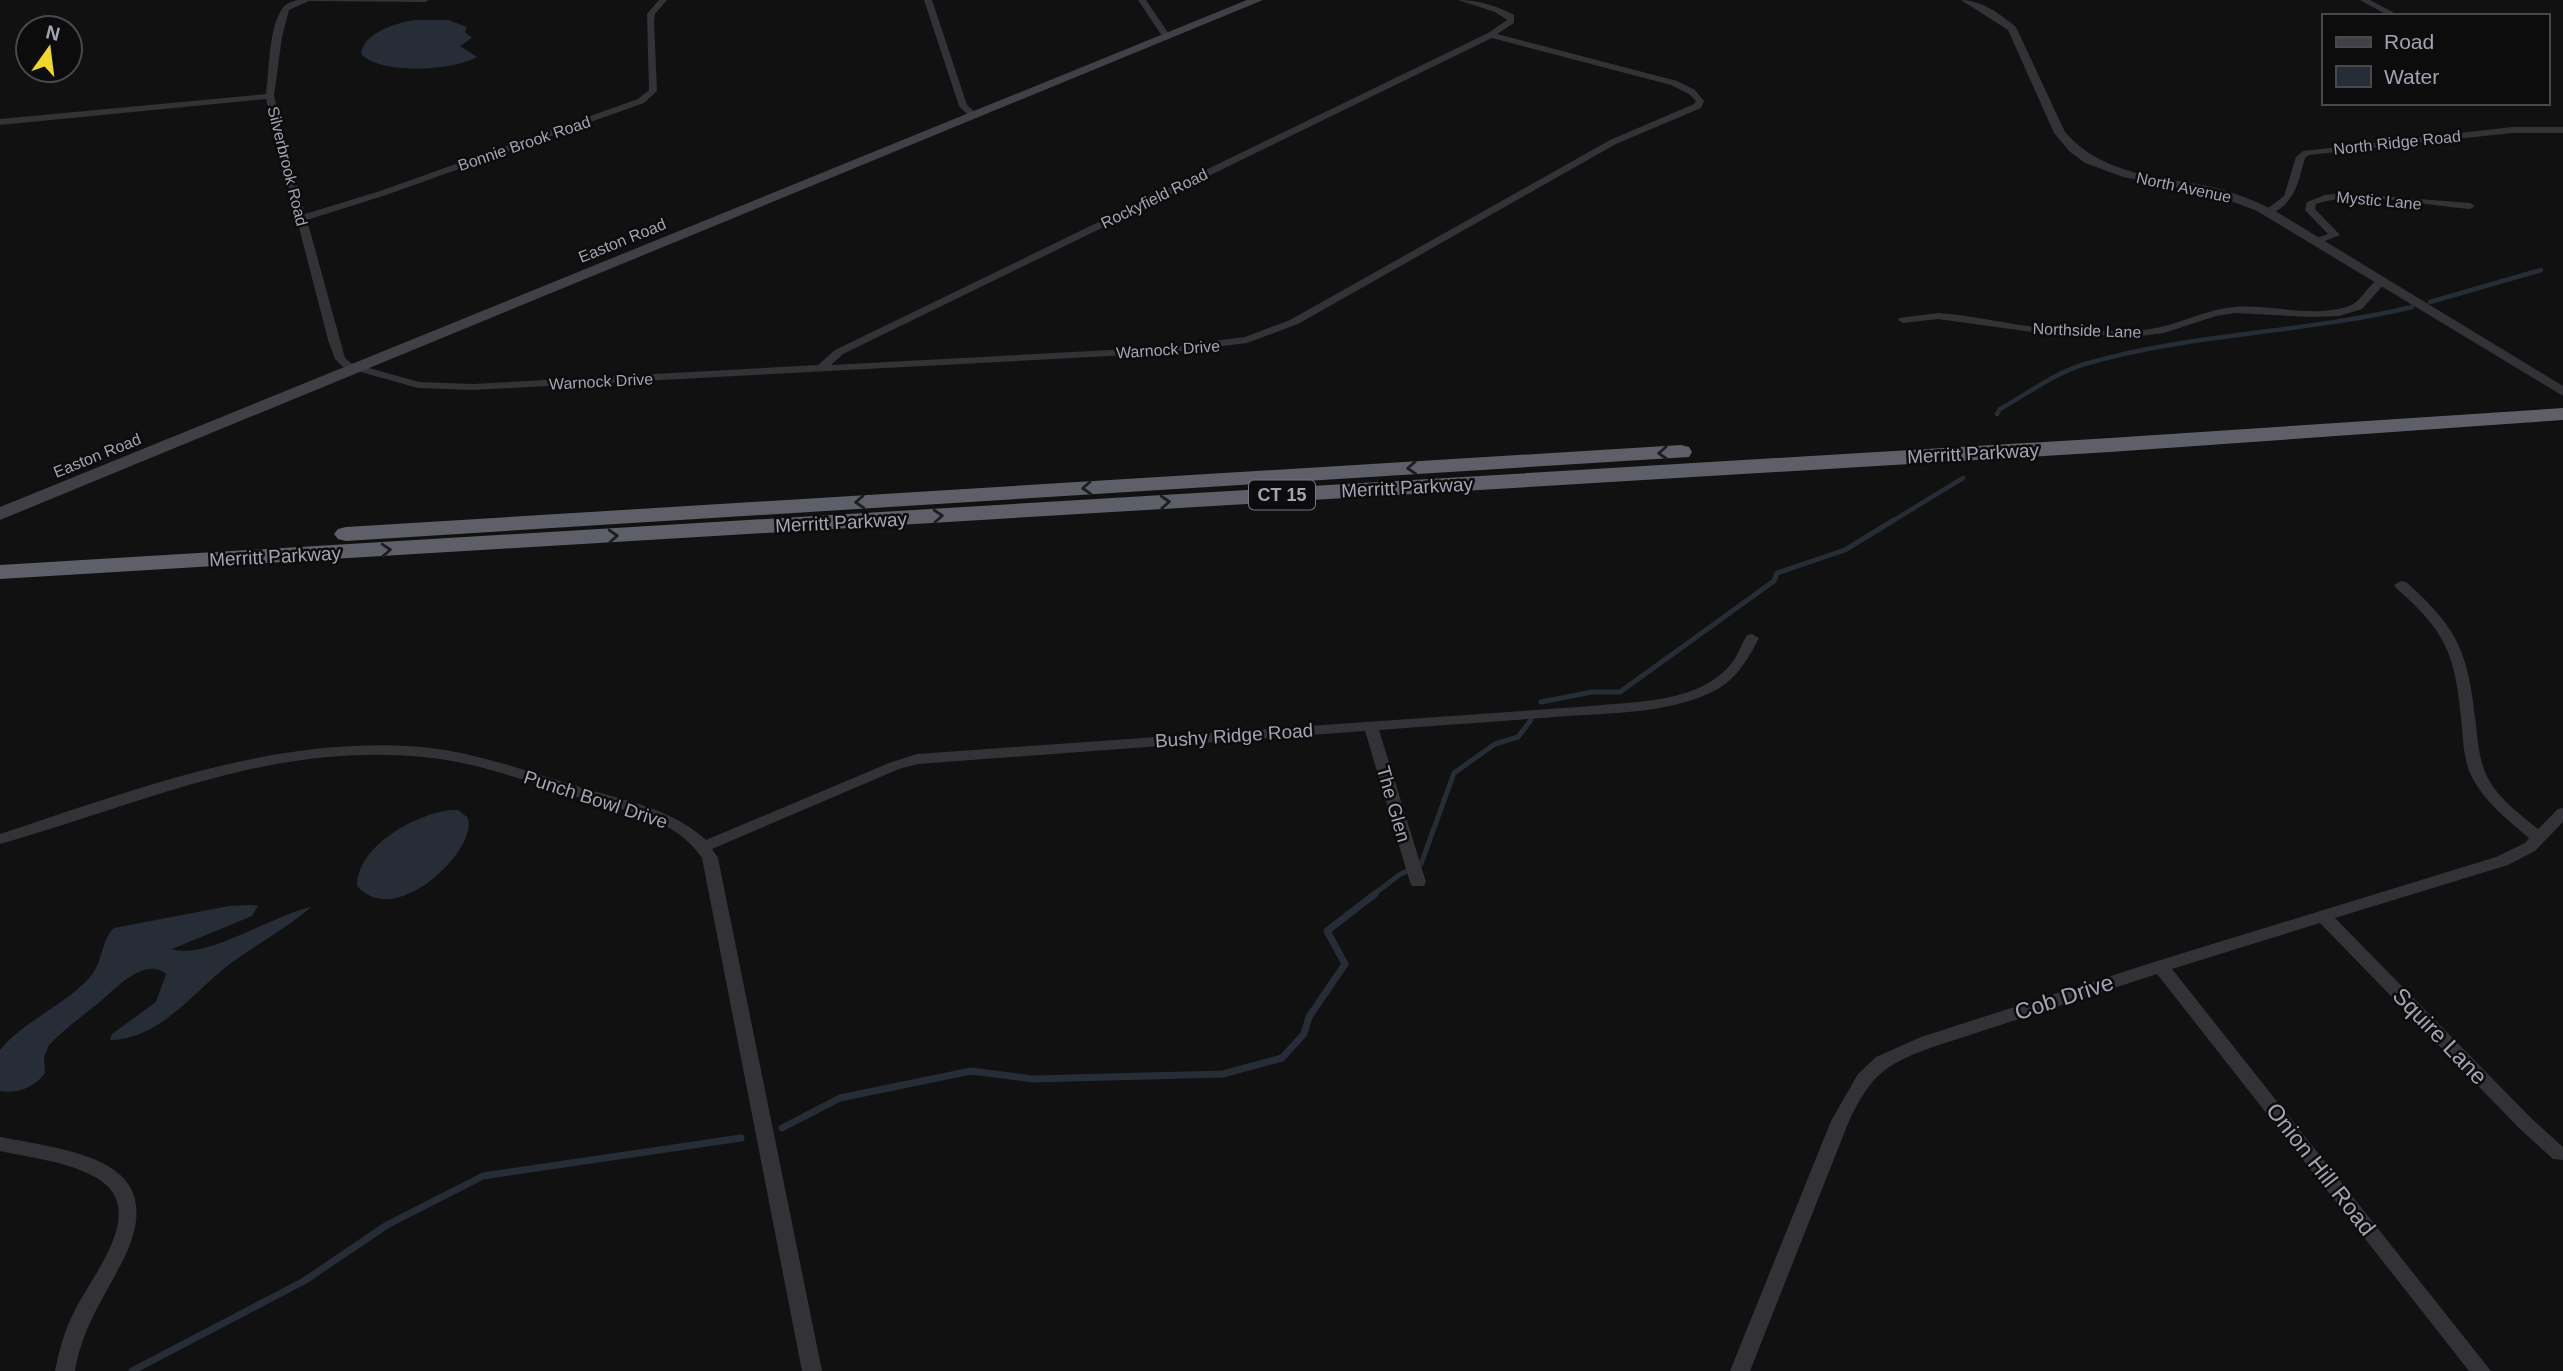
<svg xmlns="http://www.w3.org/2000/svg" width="2563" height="1371" font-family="Helvetica,sans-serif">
<rect width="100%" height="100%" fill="#111112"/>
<g fill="#272d36">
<path d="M414 20H448L467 27 465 32 472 38 460 46 477 57C453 71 381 75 361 54 363 33 396 23 414 20Z"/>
<path d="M452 810H458L467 817C482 844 397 932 357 886 356 847 416 813 452 810Z"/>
<path d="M252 905 258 906 252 916 172 949C203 961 276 914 311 907 287 928 257 944 231 963 194 991 161 1039 110 1040L112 1034 156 1002 166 974C143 955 112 993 96 1005 80 1018 63 1030 49 1045L44 1057 45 1073C35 1087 18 1094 0 1091V1050C25 1020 64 1006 90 977 103 963 101 940 114 928L229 906Z"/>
</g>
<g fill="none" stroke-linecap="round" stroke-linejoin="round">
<g stroke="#272d36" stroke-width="4.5">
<path d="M2430 302 2541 270"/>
<path d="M1997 414 2000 409C2027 394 2055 373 2085 364 2190 333 2305 333 2412 307"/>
<path d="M1891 522 1963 478"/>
</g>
<g stroke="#272d36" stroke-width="5">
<path d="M1541 702 1592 692H1620L1774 581 1777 573 1845 550 1894 520"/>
<path d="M1373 895 1399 875 1421 864 1454 773 1495 744 1518 737 1531 720"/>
</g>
<g stroke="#272d36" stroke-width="7">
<path d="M782 1128 840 1098 971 1071 1033 1079 1223 1074 1282 1058 1304 1034 1309 1017 1345 964 1327 931 1375 894"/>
<path d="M132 1371 304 1281 387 1225 483 1176 741 1138"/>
</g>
<g fill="#323237" fill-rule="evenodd">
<path d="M297 0H429L425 2 309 1 289 10 282 37 274 96 305 214 380 191 638 99 649 90 647 14 659 0H667L655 14 654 21 657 91 644 103 386 195 307 220 345 358 351 363 419 382 473 384 818 365 835 350 1488 33 1507 20 1495 12 1458 0C1478 0 1497 6 1514 15V23L1497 34 1677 81 1695 90 1704 101 1701 108 1616 144 1298 324 1247 343 1166 353 473 390 418 388 343 367 335 359 328 340 266 99 0 125V119L266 94C269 71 269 27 282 9 286 3 291 2 297 0ZM1492 38 1671 85 1689 94 1696 101 1694 104 1610 140 1290 320 1245 337 1166 347 831 365 843 354Z"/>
<path d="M924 0H932L967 105 977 114V118H971L959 106Z"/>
<path d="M1138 0H1146L1171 37 1170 39H1164Z"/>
<path d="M2360 0H2370L2400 16H2389Z"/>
<path d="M2512 127H2563V133H2512L2309 155 2305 158C2298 182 2296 202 2271 214L2263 212 2284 196 2296 157 2303 151Z"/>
<path d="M2342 193 2470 203 2475 206 2470 209C2426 206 2358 190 2316 204L2315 209 2340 235 2320 243H2314V239L2328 234 2305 210 2307 202 2325 195Z"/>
<path d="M2382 277 2386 278V282L2362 309 2339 316 2310 317 2236 313 2216 316 2164 333 2141 336 2046 334 1938 319 1903 323 1898 320 1899 318 1938 313C1969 315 1998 322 2028 326 2065 331 2104 332 2141 330 2173 328 2202 310 2234 307 2271 304 2310 318 2346 307 2363 303 2367 283 2382 277Z"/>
<path d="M2401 581 2406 582C2456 626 2468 651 2475 717 2478 738 2478 761 2489 780 2500 800 2521 815 2538 829L2558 809 2563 808V822L2535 851 2508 865 2335 918 2532 1119 2563 1147V1160L2553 1159 2520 1129 2320 923 2172 969 2491 1371H2469L2157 974 1933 1047C1885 1064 1871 1075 1849 1121L1750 1371H1730L1831 1121 1858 1074 1876 1057 1921 1037 2154 962 2496 857 2525 843 2529 838C2508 820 2484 802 2471 775 2463 758 2463 737 2461 717 2455 653 2445 631 2396 588L2394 585Z"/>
<path d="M1752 634 1759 638C1747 661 1735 682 1710 693 1667 713 1614 713 1567 716 1505 721 1442 725 1379 730L1426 882 1424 886H1412L1410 882 1365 731 918 764 899 769 712 849 718 858 822 1371H802L702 858C675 817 621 810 577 797 527 781 476 762 423 757 269 742 143 804 0 844V834C137 789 275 735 422 747 475 752 526 771 576 786 621 800 670 807 706 840L889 763 917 754 1591 706C1639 701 1703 703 1734 660 1739 652 1742 643 1747 635Z"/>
<path d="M0 1137C80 1152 177 1161 119 1268 100 1304 82 1330 75 1371H55C59 1350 65 1329 75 1310 94 1272 152 1206 93 1176 65 1161 31 1158 0 1151Z"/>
</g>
<path fill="#323237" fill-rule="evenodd" d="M1961 0C1982 0 2000 14 2016 27L2065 132C2103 176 2159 176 2212 187 2233 192 2253 200 2272 209L2563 386V396L2257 211 2215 195 2123 177 2085 163 2069 151 2054 133 2008 30Z"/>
<path fill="#404047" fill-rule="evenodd" d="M1247 0H1263L0 520V507Z"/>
<g fill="#5e5f68" fill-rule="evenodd">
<path d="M2563 408V420L2110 452 0 579V565L2110 438Z"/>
<path d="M1681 445 1689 447 1692 452 1689 457 346 541 338 539 334 534 338 529 346 527Z"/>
</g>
</g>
<defs><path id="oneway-chevron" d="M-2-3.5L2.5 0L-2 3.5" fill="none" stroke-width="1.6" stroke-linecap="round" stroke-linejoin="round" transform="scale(1.75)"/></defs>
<g stroke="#1c1d1f">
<use href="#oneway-chevron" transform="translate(1663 453) rotate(177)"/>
<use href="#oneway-chevron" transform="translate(1412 468) rotate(177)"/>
<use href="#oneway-chevron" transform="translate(1087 488) rotate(177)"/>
<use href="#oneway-chevron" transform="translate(860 502) rotate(177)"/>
<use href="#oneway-chevron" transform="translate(1165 502) rotate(-3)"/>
<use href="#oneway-chevron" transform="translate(938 516) rotate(-3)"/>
<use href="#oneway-chevron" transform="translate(613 536) rotate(-3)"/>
<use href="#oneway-chevron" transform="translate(386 550) rotate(-3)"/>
</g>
<g text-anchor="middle" stroke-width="5" stroke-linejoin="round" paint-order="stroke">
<g font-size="16" fill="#a2a4b3" stroke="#0c0c0d">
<text transform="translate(2397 142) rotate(-6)" y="6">North Ridge Road</text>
<text transform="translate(524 143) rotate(-19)" y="6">Bonnie Brook Road</text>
<text transform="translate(288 166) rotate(76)" y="6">Silverbrook Road</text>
<text transform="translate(2184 187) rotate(12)" y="6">North Avenue</text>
<text transform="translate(1154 198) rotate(-26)" y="6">Rockyfield Road</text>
<text transform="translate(2379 200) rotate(5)" y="6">Mystic Lane</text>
<text transform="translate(622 240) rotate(-22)" y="6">Easton Road</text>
<text transform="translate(2087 330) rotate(2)" y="6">Northside Lane</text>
<text transform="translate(1168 349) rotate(-4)" y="6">Warnock Drive</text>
<text transform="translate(601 381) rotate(-3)" y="6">Warnock Drive</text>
<text transform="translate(97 455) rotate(-22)" y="6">Easton Road</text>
</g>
<rect fill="#0c0c0d" stroke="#757681" stroke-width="2" x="1249" y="480.5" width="66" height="29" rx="5"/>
<g font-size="18" font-weight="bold" fill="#a2a4b3">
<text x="1282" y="501">CT 15</text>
</g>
<g font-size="19" fill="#a2a4b3" stroke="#0c0c0d">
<text transform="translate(1973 453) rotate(-3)" y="7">Merritt Parkway</text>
<text transform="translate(1407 487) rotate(-3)" y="7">Merritt Parkway</text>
<text transform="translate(841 522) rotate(-3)" y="7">Merritt Parkway</text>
<text transform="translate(275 556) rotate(-3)" y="7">Merritt Parkway</text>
<text transform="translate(1234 735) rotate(-4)" y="7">Bushy Ridge Road</text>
<text transform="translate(596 799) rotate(18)" y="7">Punch Bowl Drive</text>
<text transform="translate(1394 804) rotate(74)" y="7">The Glen</text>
</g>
<g font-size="23" fill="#a2a4b3" stroke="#0c0c0d">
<text transform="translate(2064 997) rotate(-18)" y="8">Cob Drive</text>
<text transform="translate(2440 1036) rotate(46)" y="8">Squire Lane</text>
<text transform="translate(2321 1169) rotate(52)" y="8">Onion Hill Road</text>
</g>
</g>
<rect x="2322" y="14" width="228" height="91" fill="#0c0c0d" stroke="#48494f" stroke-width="2"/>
<rect x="2336" y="37" width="35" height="10" fill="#404047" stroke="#48494f" stroke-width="2"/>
<text x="2384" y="49" font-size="21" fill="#a2a4b3">Road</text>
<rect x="2336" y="66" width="35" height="21" fill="#272d36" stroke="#48494f" stroke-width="2"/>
<text x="2384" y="84" font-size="21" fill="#a2a4b3">Water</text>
<g transform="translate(49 49) rotate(14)"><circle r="33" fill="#0c0c0d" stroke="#48494f" stroke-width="2"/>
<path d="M0-5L12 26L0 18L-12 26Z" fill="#f2d629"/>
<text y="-10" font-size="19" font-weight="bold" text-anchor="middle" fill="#a2a4b3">N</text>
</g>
</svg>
